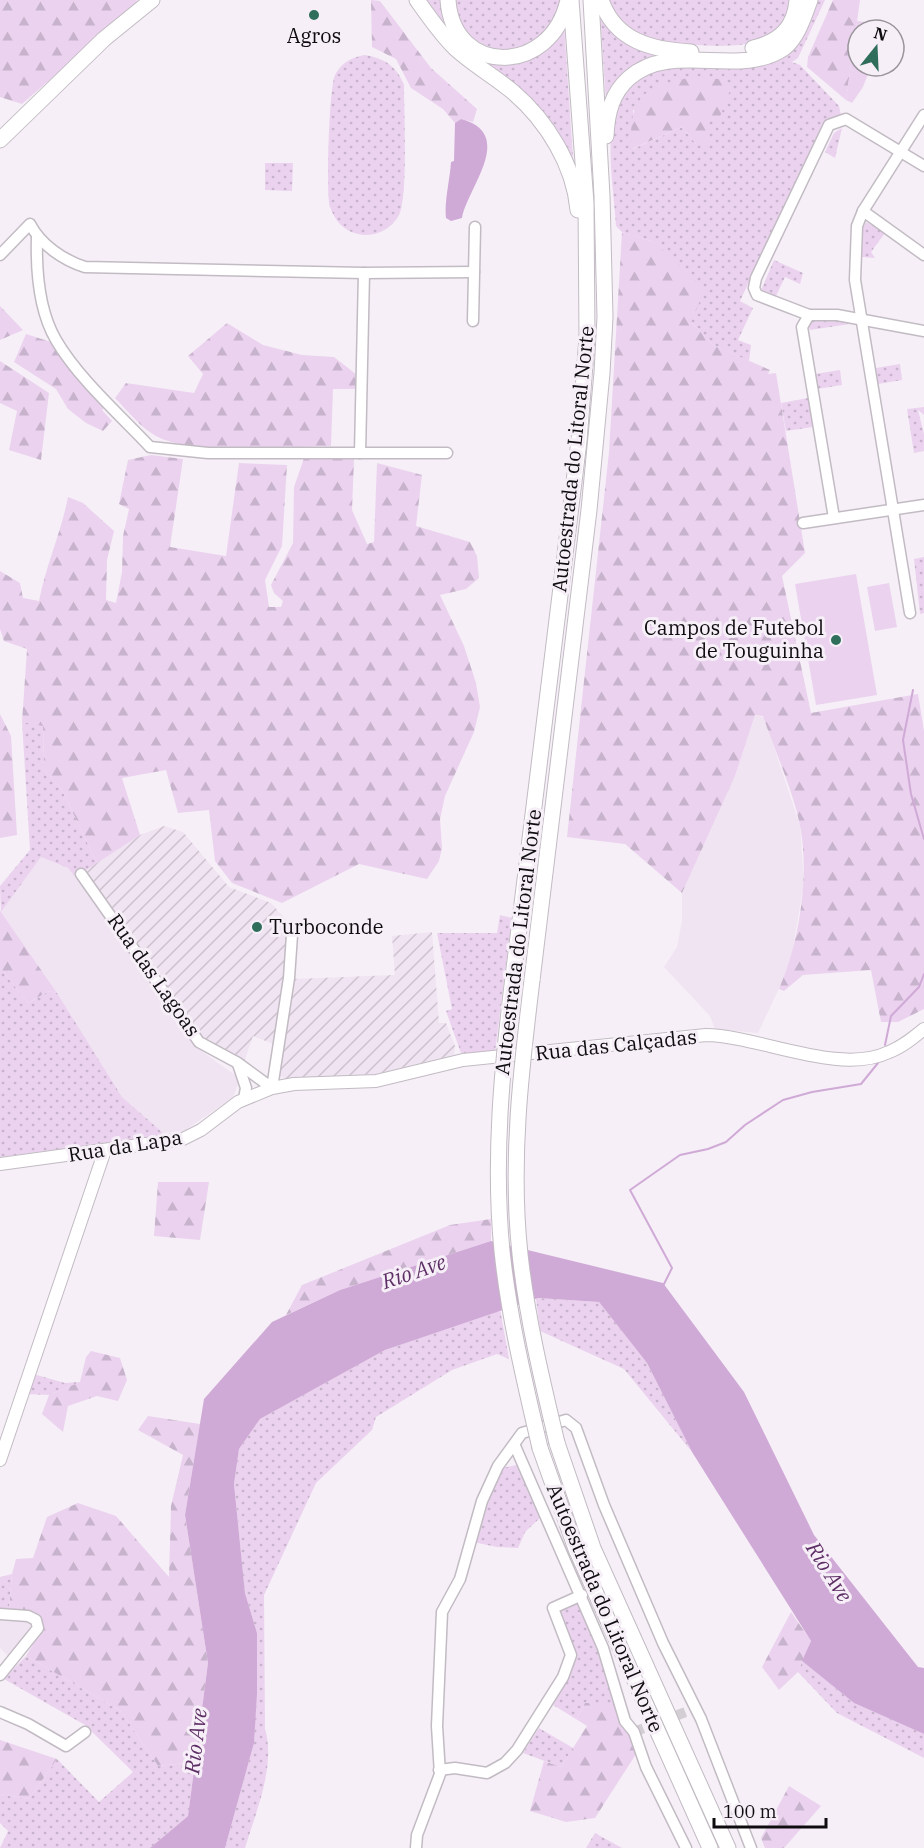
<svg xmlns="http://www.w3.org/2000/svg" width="924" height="1848" font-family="'IBM Plex Serif',serif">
<defs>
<pattern id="industrial-furrows" width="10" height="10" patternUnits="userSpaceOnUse" patternTransform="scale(1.5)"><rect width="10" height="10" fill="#f0e3f2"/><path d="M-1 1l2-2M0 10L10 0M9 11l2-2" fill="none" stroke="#cdc2ce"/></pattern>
<pattern id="grass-dots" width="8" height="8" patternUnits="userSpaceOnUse" patternTransform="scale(1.5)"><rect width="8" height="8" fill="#ebd2ef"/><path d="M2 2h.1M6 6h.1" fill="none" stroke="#c8b3cc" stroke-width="1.8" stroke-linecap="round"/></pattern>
<pattern id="forest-firs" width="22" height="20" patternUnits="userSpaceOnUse" patternTransform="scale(1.5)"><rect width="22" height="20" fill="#ebd2ef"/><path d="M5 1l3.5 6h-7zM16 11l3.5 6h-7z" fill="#c8b3cc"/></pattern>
</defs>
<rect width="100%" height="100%" fill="#f6eff7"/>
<g fill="#f0e3f2">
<path d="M755 715 764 717 800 826 804 883 790 965 758 1033 715 1029 710 1016 664 967 677 947 682 921V893L735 776Z"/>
<path d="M41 857 68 868 112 926 194 1046 235 1075 238 1084 233 1097 184 1131 163 1133 122 1097 57 993 1 912Z"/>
<path d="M0 1617 31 1622 34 1627 11 1659 0 1648Z"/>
</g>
<g fill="url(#industrial-furrows)">
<path d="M164 826 183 832 229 887 271 903 289 923 276 1045 253 1036 244 1062 203 1040 84 871 140 835Z"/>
<path d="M432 932 439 1023H446L455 1046 454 1055 376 1074 287 1080 278 1074 294 979 395 975 392 936Z"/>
</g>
<g fill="url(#grass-dots)" fill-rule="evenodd">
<path d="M421 0H444L453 31 508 61 564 26 574 172 552 127 468 54Z"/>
<path d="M454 0H560C551 67 462 66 454 0Z"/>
<path d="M607 0H791C791 50 729 47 695 45 675 44 655 45 637 35 624 27 615 13 607 0Z"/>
<path d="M817 0H825L798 58 792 62 800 65 839 106 841 115 825 122 740 301 753 308 738 340 751 345 749 361 713 345 691 322 654 242 622 232 616 226C614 191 606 151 614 116 628 50 691 71 739 64 745 63 802 30 806 25 811 19 814 7 817 0ZM633 110 708 121 696 144 682 127 633 149Z"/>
<path d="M600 9 612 27 673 54 642 62 606 103Z"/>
<path d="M364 55C384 58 397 66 404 85 404 113 408 192 400 213 393 229 375 238 358 234 344 231 335 221 330 207 326 193 329 87 335 75 342 62 351 58 364 55Z"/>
<path d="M842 128 835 158 825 152 834 133Z"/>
<path d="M265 163H293L292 191 265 190Z"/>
<path d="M866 222 885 233 871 252 875 258 862 257 863 228Z"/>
<path d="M774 260 803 273 800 284 785 277 775 298 762 291V288Z"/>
<path d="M838 318 850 324 810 330 808 326 814 320Z"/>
<path d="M900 364 902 380 878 384 876 368Z"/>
<path d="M840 370 842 385 817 389 815 374Z"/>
<path d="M808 398 813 427 786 431 781 403Z"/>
<path d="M924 407V415L918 410 924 434V451L914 453 907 409Z"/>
<path d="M924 557V613L920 614 914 559Z"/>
<path d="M22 722 43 725 44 770 61 788 97 863 75 877 68 868 41 857 1 912 0 886 30 850Z"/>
<path d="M500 915 512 918 495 1052 461 1053 446 1011 452 1009 437 933H497Z"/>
<path d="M0 968 28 1003 49 991 57 993 122 1097 163 1133 160 1136 0 1157Z"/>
<path d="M536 1298 599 1302 647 1363 692 1452 624 1369 540 1331Z"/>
<path d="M500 1309 509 1359 497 1354 452 1370 376 1417 372 1430 316 1483 264 1595 265 1729C276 1765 256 1812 245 1848H225L254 1743 257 1633 245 1593 234 1484 239 1449 260 1419 385 1350Z"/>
<path d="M33 1374 65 1383 80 1382 49 1395 26 1394Z"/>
<path d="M517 1465 540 1518 525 1532 518 1548 497 1547 473 1542 489 1492 502 1468Z"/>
<path d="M12 1574 9 1610H0V1577Z"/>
<path d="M582 1601 617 1703H585L576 1719 553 1705 572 1666 557 1613 562 1606Z"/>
<path d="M26 1656 121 1711 158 1766 195 1762 188 1816 150 1848H0L8 1831 0 1823V1794L29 1799 57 1759 99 1802 133 1772 85 1725 4 1679Z"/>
<path d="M802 1661 854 1703 924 1734V1758L837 1713 798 1672Z"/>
<path d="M539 1728 573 1748 561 1767 523 1753Z"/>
<path d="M595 1833 622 1848H586Z"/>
</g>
<g fill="url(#forest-firs)">
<path d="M0 0H136L139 2 22 104 0 97Z"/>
<path d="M371 0 380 1 431 68 477 109 473 122 461 119 455 123 443 109 411 88 396 59 372 47Z"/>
<path d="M833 0H860L846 100 807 67 808 57Z"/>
<path d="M689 78 721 79 731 88 719 119 708 121 710 145 696 144 682 127 632 149C628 100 641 87 689 78Z"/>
<path d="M622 232 654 242 705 289 691 322 713 345 770 370 768 374 776 373 805 553 782 576 811 713 918 694 924 731V1009L898 1022H881L871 970 803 975 784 991 779 989C799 944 810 875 800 826 794 793 774 749 763 716L755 715 735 776 682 893 625 844 567 837 609 452Z"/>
<path d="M0 306 23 330 0 340Z"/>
<path d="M227 323 263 345 302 355 334 357 357 375V389H333L331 446C287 446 192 456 156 436 141 428 127 410 115 398L126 383 194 393 203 374 188 356Z"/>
<path d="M26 334 51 342 77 378 106 406 102 410 112 421 103 431 86 423 68 409 56 389 14 362Z"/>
<path d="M0 361 49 393 41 460 9 450 17 411 0 403Z"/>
<path d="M151 455 183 459 170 547 226 556 239 463 287 465 282 546 265 580 269 607H281L283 601 274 593 271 585 293 543 294 487 304 458 354 459 352 510 367 544 374 542 377 463 422 475 416 526 470 542 477 556 479 578 466 589 440 595 464 646 476 683 480 707 474 732 445 796 440 819 442 848 439 861 427 879 359 864 282 903 232 883 215 861 209 810 178 813 166 770 122 778 140 835 97 863 61 788 44 770 43 726 22 722 27 649 4 641 0 629V571L20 583 23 598 39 601C46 565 61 533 68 497L83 503 114 531 107 560 106 600 116 603 122 572 123 536 129 509 119 504 128 460Z"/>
<path d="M0 714 11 736 17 835 0 838Z"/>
<path d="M0 910 1 912 57 993 49 991 28 1003 0 968Z"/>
<path d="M158 1182H209L200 1240 154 1236Z"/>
<path d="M491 1219V1241L340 1290 286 1315 302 1285 450 1225Z"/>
<path d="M91 1351 120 1358 127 1380 118 1401 97 1396 68 1406 63 1432 42 1414 49 1395 80 1382 86 1357Z"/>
<path d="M148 1416 200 1424 185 1515 208 1663 195 1762 158 1766 121 1711 26 1656 43 1628 42 1623 9 1610 12 1574 16 1559 33 1558 47 1517 78 1503 116 1516 169 1577 171 1506 183 1455 138 1430Z"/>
<path d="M791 1612 811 1641 798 1672 779 1690 762 1667Z"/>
<path d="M585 1703H617L638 1751 595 1818 566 1822 530 1811 544 1761 561 1767 587 1726 576 1719Z"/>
<path d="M0 1740 57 1759 29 1799 0 1794Z"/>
<path d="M789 1786 821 1806 784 1848H765L761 1838Z"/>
</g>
<g fill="#ebd2ef">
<path d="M857 21 891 25 889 30H858V66H871L863 87 852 103 846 100Z"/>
<path d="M856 574 877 695 816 705 795 584Z"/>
<path d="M889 583 897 627 875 631 867 587Z"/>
</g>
<g fill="#d0aad6">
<path d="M461 119C517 134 467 188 462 218L451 221 446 218C444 202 450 179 451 162L454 161 455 123Z"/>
<path d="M491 1241 663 1283 744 1392 814 1535 918 1667 924 1668V1734L854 1703 802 1661 811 1641 692 1452 647 1363 599 1302 538 1298 385 1350 260 1419 239 1449 234 1484 245 1593 257 1633V1693L254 1743 225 1848H150L188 1816 208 1663 185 1515 204 1399 272 1322 340 1290Z"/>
</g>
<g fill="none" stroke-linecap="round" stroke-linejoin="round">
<g stroke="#d0aad6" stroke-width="2">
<path d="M913 690 903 740 911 794 924 839"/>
<path d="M885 1045 891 1016 919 987 924 974"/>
<path d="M663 1286 672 1268 630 1190 680 1155 708 1149 726 1142 745 1125 783 1100 812 1092 861 1084 878 1063"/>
</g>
<path stroke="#d3cdd4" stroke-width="10" stroke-dasharray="10 5" stroke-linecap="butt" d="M634 1732 696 1708"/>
<g stroke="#c2bbc3" stroke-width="13">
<g id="minor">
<path d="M924 166 846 119 829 125 756 278 754 288 757 295 809 315H837L924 331"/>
<path d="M863 211 924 255"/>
<path d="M37 237C36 270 39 311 56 340 78 378 120 415 150 447L208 453H447"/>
<path d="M0 255 30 224C41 245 63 260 85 267L364 273 474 272"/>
<path d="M809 315 802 327 834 518"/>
<path d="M473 321 475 227"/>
<path d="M360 453 364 273"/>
<path d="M803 523 924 505"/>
<path d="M910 613 855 280 857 226 863 211 924 115"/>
<path d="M81 874 199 1042 238 1063 272 1088 289 978 292 935"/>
<path d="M238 1064 246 1088 244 1099"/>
<path d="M515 1446 603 1648 625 1721 634 1732 646 1767 686 1848"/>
<path d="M0 1614 28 1616 36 1620 38 1628 0 1675"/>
<path d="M0 1712 28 1724 66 1746 85 1732"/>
<path d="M439 1770 455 1768 487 1773 505 1763 517 1750 563 1677 571 1655 553 1608 582 1595"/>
<path d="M416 1848 417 1835 440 1774 437 1726 442 1612 460 1579 482 1501 498 1466 522 1433 566 1420 576 1428 604 1505 663 1643 701 1719 751 1848"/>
</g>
</g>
<g stroke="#c2bbc3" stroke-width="14">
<g id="major">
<path d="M0 1164 183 1139 201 1130 238 1102 272 1088 294 1084 376 1081 463 1060 706 1035C760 1036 839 1076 889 1052 902 1047 913 1038 924 1029"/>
<path d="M0 1460 105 1150"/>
</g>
</g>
<g stroke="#c2bbc3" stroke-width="17">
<g id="highway">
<path d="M417 0C429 17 440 33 454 47 472 64 494 76 513 92 547 121 574 165 578 210"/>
<path d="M448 0C453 76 551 77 568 0"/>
<path d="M601 0C615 41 652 50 691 52"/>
<path d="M753 48C779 42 795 28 797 0"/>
<path d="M606 136C607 113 612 93 629 78 672 40 739 79 784 48 798 37 804 16 810 0"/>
<path d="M0 140 104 39 152 0"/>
<path d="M513 977 579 441 587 338 586 203 571 0"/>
<path d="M532 980 589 510 602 373 605 317 602 196 591 0"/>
<path d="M557 1443 593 1548 728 1848"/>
<path d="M540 1448 576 1549 710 1848"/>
</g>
</g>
<use href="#minor" stroke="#fff" stroke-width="10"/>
<use href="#major" stroke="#fff" stroke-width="12"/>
<use href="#highway" stroke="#fff" stroke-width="15"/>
<g stroke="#c2bbc3" stroke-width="17" stroke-linecap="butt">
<g id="highway-bridge">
<path d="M513 977C502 1068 493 1159 502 1251 509 1318 525 1383 540 1448"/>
<path d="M532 980C521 1070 510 1162 520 1254 527 1318 542 1380 557 1443"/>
</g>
</g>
<use href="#highway-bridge" stroke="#fff" stroke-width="15"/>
</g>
<g fill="#2e6e5b" stroke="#f6eff7" stroke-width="2">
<circle cx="314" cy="15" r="6"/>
<circle cx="836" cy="640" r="6"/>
<circle cx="257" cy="927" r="6"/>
</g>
<g text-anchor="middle" stroke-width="6" stroke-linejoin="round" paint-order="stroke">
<g font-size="20" fill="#0e0c0f" stroke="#f6eff7">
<text x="314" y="43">Agros</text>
<text x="824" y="635" text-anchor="end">Campos de Futebol<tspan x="824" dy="23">de Touguinha</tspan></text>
<text x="269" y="934" text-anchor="start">Turboconde</text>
</g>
<g font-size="20" fill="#0e0c0f" stroke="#f6eff7">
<text transform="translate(573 459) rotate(-84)" y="7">Autoestrada do Litoral Norte</text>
<text transform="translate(518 942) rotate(-83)" y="7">Autoestrada do Litoral Norte</text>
<text transform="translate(154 975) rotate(55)" y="7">Rua das Lagoas</text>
<text transform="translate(616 1045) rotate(-6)" y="7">Rua das Calçadas</text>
<text transform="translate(125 1146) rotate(-9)" y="7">Rua da Lapa</text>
<text transform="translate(605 1608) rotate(67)" y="7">Autoestrada do Litoral Norte</text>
</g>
<g font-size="21" font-style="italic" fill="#5d2e65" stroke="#f6eff7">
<text transform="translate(414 1272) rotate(-19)" y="7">Rio Ave</text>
<text transform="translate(829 1572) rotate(58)" y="7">Rio Ave</text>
<text transform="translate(196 1741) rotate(-83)" y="7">Rio Ave</text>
</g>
</g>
<g transform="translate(876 48) rotate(18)"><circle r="28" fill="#f6eff7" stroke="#99949a" stroke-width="1.5"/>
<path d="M0-4.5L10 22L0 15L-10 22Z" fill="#2e6e5b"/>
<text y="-9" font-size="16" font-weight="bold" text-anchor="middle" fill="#0e0c0f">N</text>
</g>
<path d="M714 1818v9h112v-9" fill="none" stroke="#0e0c0f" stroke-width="3"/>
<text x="723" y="1818" font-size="18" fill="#0e0c0f" stroke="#f6eff7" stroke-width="4.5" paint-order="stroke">100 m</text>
</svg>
